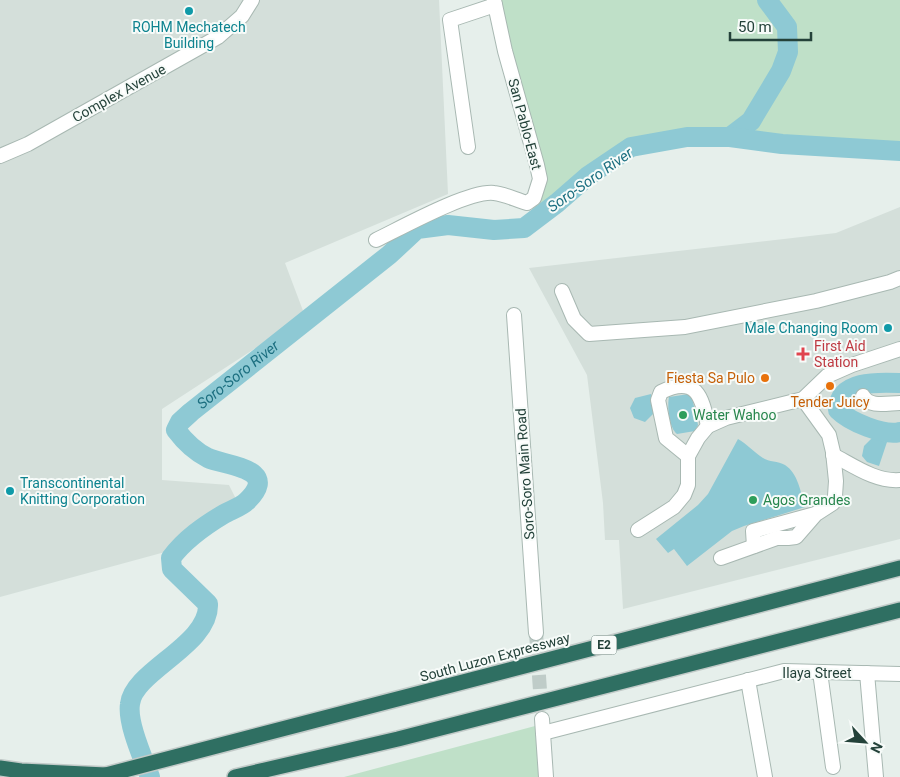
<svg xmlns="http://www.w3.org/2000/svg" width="900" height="777" font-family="Roboto,sans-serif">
<rect width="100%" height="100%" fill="#e6efeb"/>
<g fill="#d4dfda">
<path d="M0 0H439L448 194 285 263 305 316 162 409V480L229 485 236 499 165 552 0 597Z"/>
<path d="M900 207V539L623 609 619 540H605L603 503 587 375 529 268 836 233Z"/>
</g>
<g fill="#bfe0c8">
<path d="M499 0H900V151L782 144 730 137H687L631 147 588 176 557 203 524 228 538 198Z"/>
<path d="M535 726 539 777H344Z"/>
</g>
<g fill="#8ec9d4">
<path d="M651 394 655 412 645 422 634 418 630 408 635 398Z"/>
<path d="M689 394 692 397 698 425 695 431 677 434C669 428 667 407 669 397Z"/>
<path d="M872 438 887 442 879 466 867 462 862 456 864 446Z"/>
<path d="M738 439C747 444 754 452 763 458 769 462 778 461 785 465 798 473 801 493 805 507L744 526 732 531 687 566 674 549 668 553 656 539 698 505 708 494Z"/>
</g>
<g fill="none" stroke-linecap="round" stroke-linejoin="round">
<g stroke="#8ec9d4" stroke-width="20">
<path d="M730 137 751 121 781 71 788 52 787 27 767 0"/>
<path d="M900 383C878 382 839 380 838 410 850 422 884 436 900 432"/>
<path id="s1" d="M150 777C143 758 127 723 130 704 133 671 210 645 208 604L172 569 171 558C185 539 204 526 224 514 231 510 241 507 247 501 281 468 226 466 208 458 194 451 185 442 176 430L180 422 191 412 389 255 417 229 448 225 494 230 524 228 557 203 588 176 631 147 687 137H730L782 144 900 151"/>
</g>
<path stroke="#bfccc8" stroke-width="14" stroke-dasharray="14 7" stroke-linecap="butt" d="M536 633 542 719"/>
<g stroke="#a8b8b2" stroke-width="16">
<g id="minor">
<path d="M468 147 450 20 495 5"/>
<path d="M0 156 28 144 218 37 242 16 252 0"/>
<path d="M376 240C401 228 469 190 494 193 505 194 516 200 527 203L534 198 540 179 537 165 505 51 494 0"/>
<path d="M562 291 574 319 589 334 685 327 816 301 890 282 900 278"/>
<path d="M514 315 536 633"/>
<path d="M863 396C869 408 888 403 900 403"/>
<path d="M833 455C854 466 876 482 900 480"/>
<path d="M688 456 666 438 658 400 661 392C696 375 702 396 708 426"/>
<path d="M638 530 674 507 684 495 688 485V456L698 438 708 426 726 418 803 399 827 376 852 365 900 349"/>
<path d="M754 546 753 531 815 514"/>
<path d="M721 558 777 538H788L796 537 816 514 833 503 835 496 836 481 833 452 829 435 803 399"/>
<path d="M820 672 833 767"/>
<path d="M867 673 876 777"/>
<path d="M748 680 765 777"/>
<path d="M542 719 546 777"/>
<path d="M543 733 784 671 900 674"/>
</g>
</g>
<g stroke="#c2cac8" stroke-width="18">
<g id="highway">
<path d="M0 768 21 771 106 775"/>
<path d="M98 777 900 568"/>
<path d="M235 777 398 739 900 610"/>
</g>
</g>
<use href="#minor" stroke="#fff" stroke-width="14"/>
<use href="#highway" stroke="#2f6f62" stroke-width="15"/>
</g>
<g fill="#0f9aa8" stroke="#f7fbf9" stroke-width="2">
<circle cx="189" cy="11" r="5"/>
<circle cx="888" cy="328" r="5"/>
<circle cx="10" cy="491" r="5"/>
</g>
<path fill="#e0444e" stroke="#f7fbf9" stroke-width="2" d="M800.5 346.5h5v5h5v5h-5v5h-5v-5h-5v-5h5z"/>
<g fill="#e8710a" stroke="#f7fbf9" stroke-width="2">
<circle cx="765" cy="378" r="5"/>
<circle cx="830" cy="386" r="5"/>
</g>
<g fill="#2e9e5b" stroke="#f7fbf9" stroke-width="2">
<circle cx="683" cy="415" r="5"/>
<circle cx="753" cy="500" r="5"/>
</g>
<g text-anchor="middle" stroke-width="4" stroke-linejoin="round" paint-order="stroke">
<rect fill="#f7fbf9" stroke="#637a73" stroke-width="1" x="591.5" y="635.5" width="25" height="19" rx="4"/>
<g font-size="12" font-weight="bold" fill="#24423a">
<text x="604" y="649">E2</text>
</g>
<g font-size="14" fill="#0d838f" stroke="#f7fbf9">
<text x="189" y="32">ROHM Mechatech<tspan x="189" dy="16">Building</tspan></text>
<text x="878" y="333" text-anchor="end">Male Changing Room</text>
<text x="20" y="488" text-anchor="start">Transcontinental<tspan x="20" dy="16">Knitting Corporation</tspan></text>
</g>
<g font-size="14" fill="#24423a" stroke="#f7fbf9">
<text transform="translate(119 93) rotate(-29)" y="5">Complex Avenue</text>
<text transform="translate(525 124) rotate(75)" y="5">San Pablo-East</text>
<text transform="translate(525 474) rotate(-94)" y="5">Soro-Soro Main Road</text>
<text transform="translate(495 657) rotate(-15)" y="5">South Luzon Expressway</text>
<text x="817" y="678">Ilaya Street</text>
</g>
<g font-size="14" fill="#be3a42" stroke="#f7fbf9" text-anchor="start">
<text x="814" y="351">First Aid<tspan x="814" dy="16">Station</tspan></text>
</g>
<g font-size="14" fill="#c56008" stroke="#f7fbf9" text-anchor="end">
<text x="755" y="383">Fiesta Sa Pulo</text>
<text x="830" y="407" text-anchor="middle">Tender Juicy</text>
</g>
<g font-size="14" fill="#27864d" stroke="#f7fbf9" text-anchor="start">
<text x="693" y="420">Water Wahoo</text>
<text x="763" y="505">Agos Grandes</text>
</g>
<g font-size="15" font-style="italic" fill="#1c6f80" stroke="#f7fbf9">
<text transform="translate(590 180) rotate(-35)" y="5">Soro-Soro River</text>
<text dy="5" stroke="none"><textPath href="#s1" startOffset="571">Soro-Soro River</textPath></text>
</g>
</g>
<g transform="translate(865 742) rotate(116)" stroke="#f7fbf9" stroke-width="4" paint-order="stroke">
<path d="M0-4L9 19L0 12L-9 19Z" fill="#24423a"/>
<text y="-8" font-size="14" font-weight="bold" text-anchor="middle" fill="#24423a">N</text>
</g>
<path d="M730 32v8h81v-8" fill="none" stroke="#24423a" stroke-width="2.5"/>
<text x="738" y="32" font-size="15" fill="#24423a" stroke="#f7fbf9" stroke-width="4" paint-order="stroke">50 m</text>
</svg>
